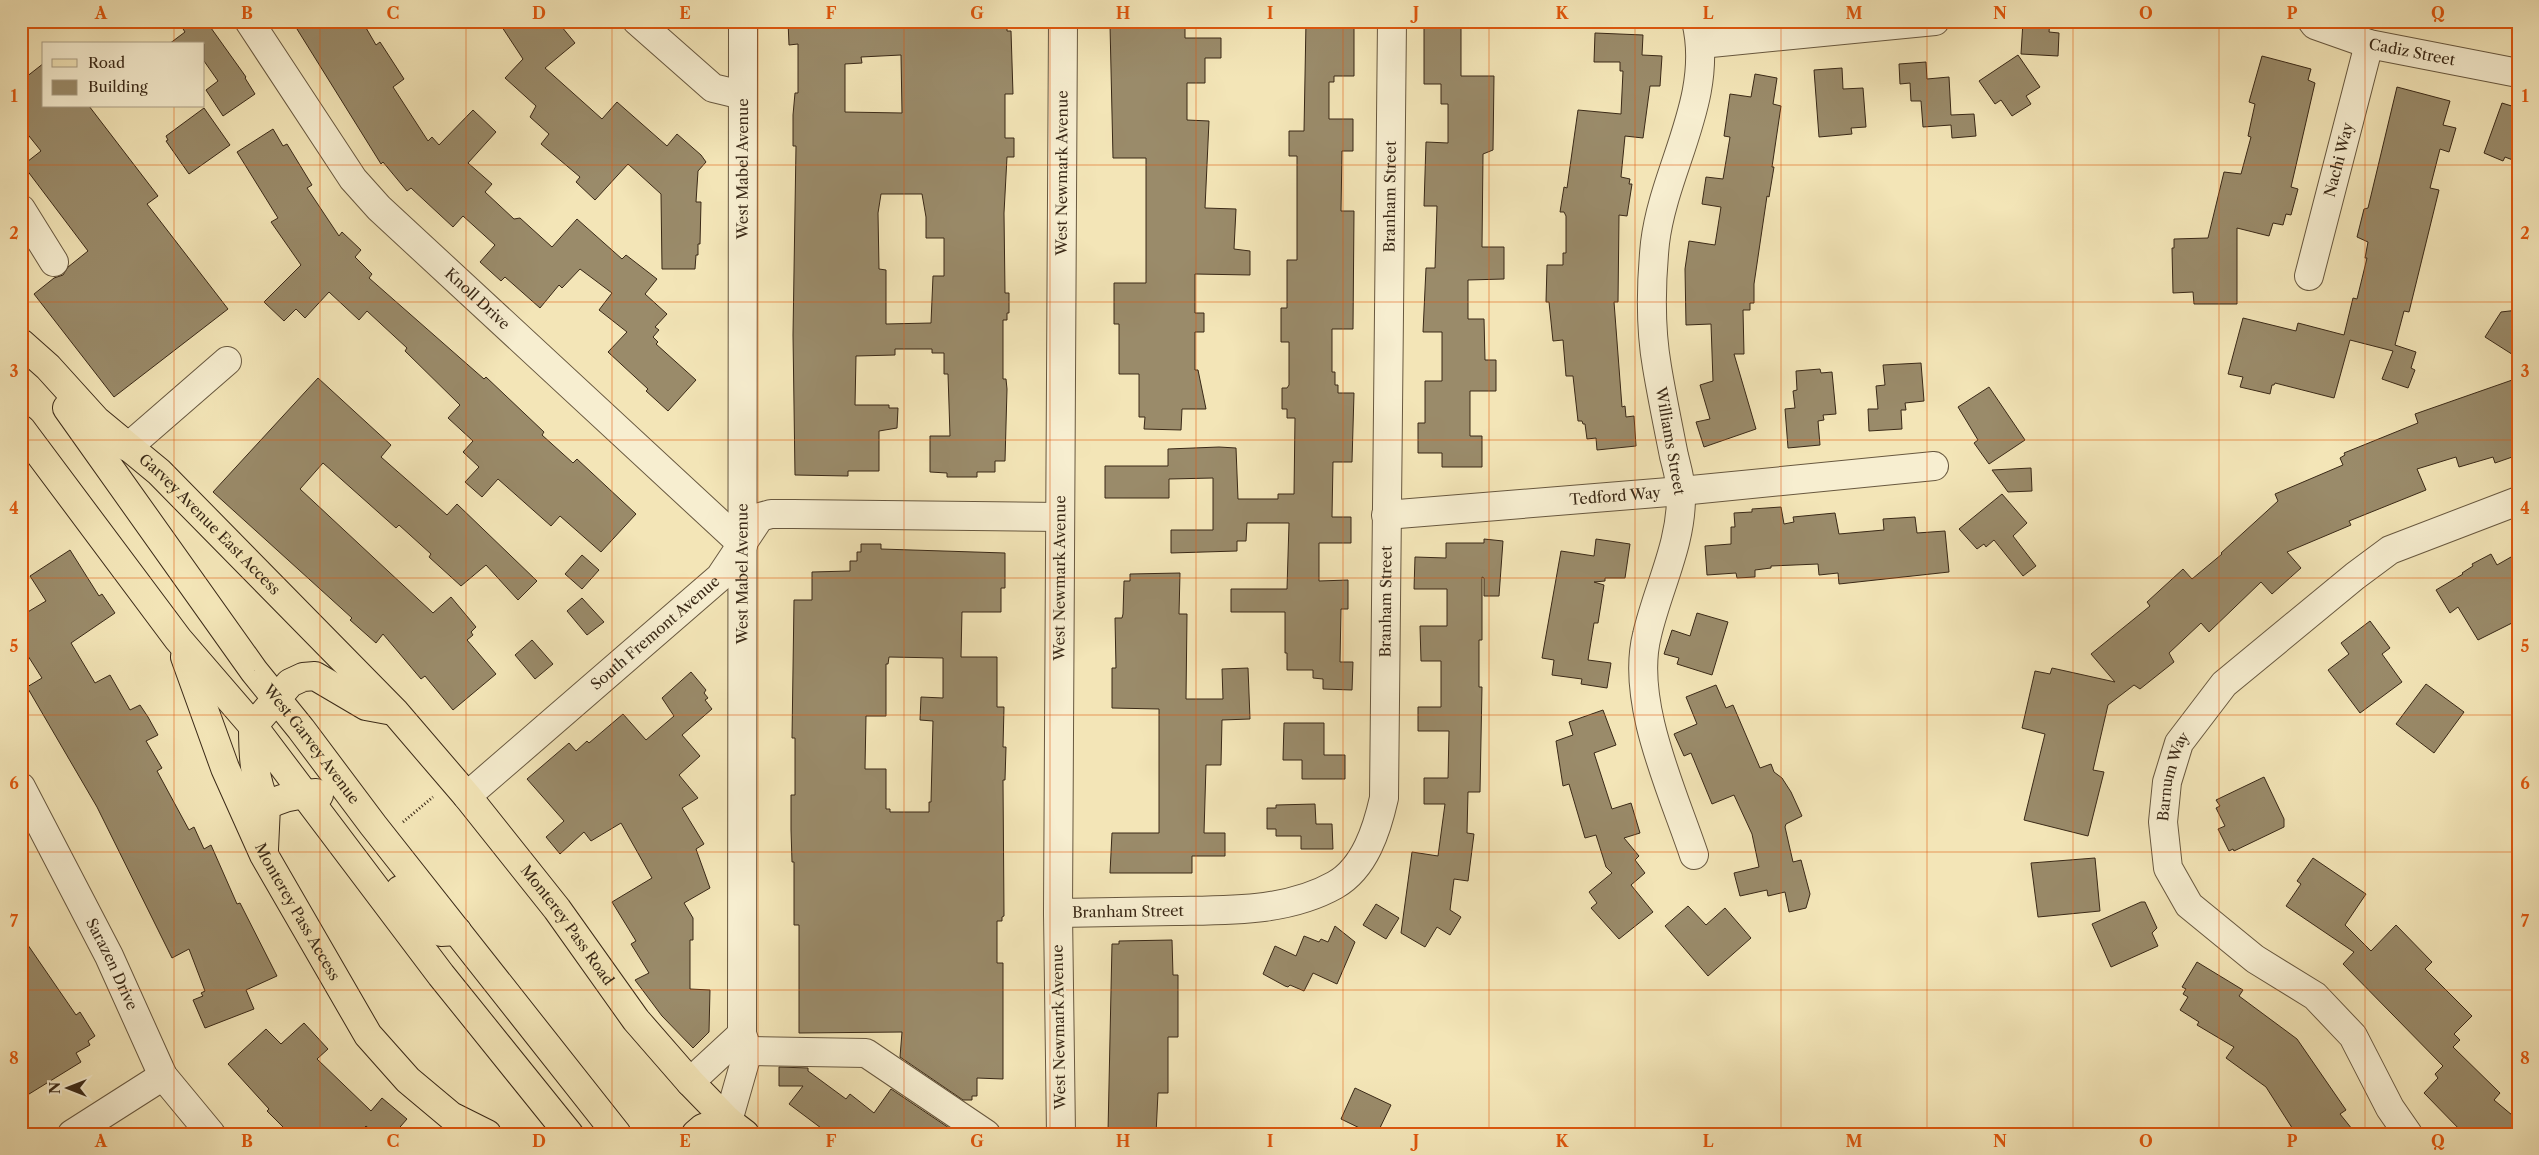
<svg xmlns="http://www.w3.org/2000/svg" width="2539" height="1155" font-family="'Libre Caslon Text',serif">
<rect width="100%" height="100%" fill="#f3e5b7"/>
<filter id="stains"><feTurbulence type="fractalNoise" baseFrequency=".004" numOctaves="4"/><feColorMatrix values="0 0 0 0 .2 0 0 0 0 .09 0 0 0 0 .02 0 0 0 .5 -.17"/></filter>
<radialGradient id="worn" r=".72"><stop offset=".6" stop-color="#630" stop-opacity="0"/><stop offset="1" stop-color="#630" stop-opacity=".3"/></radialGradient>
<g fill="#9a8b6a" stroke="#3a2917" fill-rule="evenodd">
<path d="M178 21H206L246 77 245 78 255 94 223 116 206 90 218 81 204 61V44H169L185 32Z"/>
<path d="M292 21H362L376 45 380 42 404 79 393 87 428 141 432 137 439 145 473 110 496 132 468 163 492 184 485 192 514 219 520 218 552 247 577 219 622 259 626 255 657 279 645 294 667 314 655 327 659 330 653 337 658 342 656 344 696 380 668 411 646 391 648 389 608 352 627 332 599 310 612 293 580 269 562 288 559 285 540 308 505 277 501 281 480 262 495 245 463 216 453 227 411 188 407 191 383 162 381 164Z"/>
<path d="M498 21H557L575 43 545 68 602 119 617 102 667 146 677 134 701 155 706 162 698 171 696 202H701L700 244H698V255H696L695 269H662L661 194 628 164 595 200 576 182 580 177 541 144 549 134 530 117 536 106 505 78 523 59Z"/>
<path d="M788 21H1007V31H1011L1013 94H1005V138H1014V157H1007L1004 213 1005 293H1009V313H1007V320H1003V379H1006L1007 389 1005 461H995V472H977V477H947V473L930 472V436H950L948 374H944V353H932V349H895V355L856 356 855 405H889V408H898L897 428 879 431V471H848V476L795 475 793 335 796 146H793V115L795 93H798V44L789 45ZM901 55 902 113 845 112V64L862 63 861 57ZM881 194H922L926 217V238H944V276H933L931 323 886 324V270L879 269 878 213Z"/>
<path d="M1117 21H1185V38H1221V58H1205V83H1187V120L1209 121 1205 208 1236 209 1234 249 1250 251V275L1195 274V313H1204V332H1195V370H1198L1206 409H1182L1181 430 1144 429 1145 417H1139V374H1119V324H1114V283H1146V158H1113L1110 25H1117Z"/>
<path d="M1306 21H1354V76H1334V82H1329V119H1353V151H1342L1341 211H1354L1353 329H1332V372H1335V385H1338V393H1354L1352 462H1333L1332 517H1351V543H1319V581L1348 580V609H1341L1340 662H1353L1352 690 1323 689V679L1313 678V670H1287V653H1285V612H1231V589H1287L1289 523H1247L1246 541H1237V551L1171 553V530H1213V478L1169 479V498H1105V466H1168V449L1219 447 1236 448 1238 499H1278V494H1294L1295 418H1287V409H1282V388H1287L1289 385V342H1281V308H1287V260H1297V156H1289V131H1304Z"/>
<path d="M1424 21H1461V76H1494L1493 150 1483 154 1482 247H1504V279L1468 280V319H1484L1485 360H1496V391H1470V436H1482V467H1442V453H1418V423H1425V381H1442V332H1423L1426 268H1435L1437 206H1424L1426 142 1448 143V104H1441V84H1424Z"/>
<path d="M2023 21H2050L2049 32 2059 33 2058 56 2021 54Z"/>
<path d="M1595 33 1643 35 1642 55 1662 56 1660 86H1650L1643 138 1625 136 1621 177 1630 179 1629 184H1632L1627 216 1619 215 1618 302H1614L1622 407 1625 406 1626 417 1634 416 1636 446 1597 450 1596 438 1587 439 1585 424H1583L1582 421H1578L1573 376H1566L1563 340 1553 341 1549 302H1546L1547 265H1563V253H1566V216L1564 212H1560L1564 187 1567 188 1578 110 1621 114 1623 71H1620V62H1594Z"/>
<path d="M2018 55 2040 87 2026 96 2031 104 2012 116 2001 100 1995 104 1979 81Z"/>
<path d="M2262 56 2311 69 2308 80 2315 83 2291 187 2298 189 2291 215 2286 214 2283 225 2273 223 2269 236 2237 228V304H2194L2193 292 2173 293 2172 248H2174V239L2208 238 2224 172 2241 174 2251 137 2248 136 2255 104 2249 102Z"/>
<path d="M1926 62 1927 79 1949 77 1951 115 1974 114 1976 136 1952 138 1951 125 1923 127 1921 101H1911L1910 83 1900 84 1899 64Z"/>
<path d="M44 63V106H89L158 196 147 204 228 309 114 397 34 294 54 278 63 275 68 267 88 251 23 165 41 151 21 126V81Z"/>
<path d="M1842 68 1843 89 1863 88 1866 127 1851 128 1852 134 1819 137 1814 70Z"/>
<path d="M1755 74 1777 78 1773 104 1781 106 1772 167H1774L1769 197 1767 196 1754 284V303H1750V310H1743L1744 354H1734L1756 429 1704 447 1696 422 1710 419 1700 385 1713 381 1711 324 1686 325 1685 269 1689 241 1715 245 1721 207 1702 204 1706 177 1723 179 1730 137 1724 136 1730 94 1751 97Z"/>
<path d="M2397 87 2450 101 2443 125 2456 128 2449 152 2440 149 2430 188 2439 190 2409 312 2404 311 2395 345 2416 352 2411 368 2415 370 2408 388 2382 379 2393 351 2350 340 2334 398 2275 383 2274 385H2272L2270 394 2240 387 2243 377 2228 374 2243 318 2296 331 2298 323 2344 335 2353 298 2357 299 2367 258H2365L2368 242 2357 237 2364 209 2368 208Z"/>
<path d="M2502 103 2518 108V162L2505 157 2503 161 2484 153Z"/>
<path d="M204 108 230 145 189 174 166 141 168 140 166 136Z"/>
<path d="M273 129 283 146 287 144 312 185 307 188 339 236 342 232 361 250 355 257 372 274 369 278 484 379 486 377 544 432 542 435 573 463 577 459 636 514 601 552 560 516 551 526 498 479 482 497 465 482 479 467 463 452 473 441 448 418 460 405 405 351 407 348 367 311 359 320 329 292 305 318 296 309 284 321 264 302 301 265 271 222 278 218 237 152Z"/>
<path d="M2518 310V358L2485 337 2501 312Z"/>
<path d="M1921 363 1924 401 1905 403 1906 410H1901L1902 429 1869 431 1868 409H1878L1876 386 1885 385 1883 365Z"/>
<path d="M1820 369 1821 373 1832 372 1836 414 1823 415 1824 420 1818 421 1820 445 1788 448 1785 409 1795 408 1793 391 1797 390 1796 371Z"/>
<path d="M318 378 391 445 381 457 447 515 457 504 537 581 518 600 486 565 461 586 429 557 431 554 399 525 396 528 323 463 300 489 433 613 451 597 476 627 471 632 473 635 467 640 496 674 453 710 425 676 421 679 383 634 376 643 350 620 352 618 213 492Z"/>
<path d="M2518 378V455L2495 463 2493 457 2459 467 2456 457 2417 469 2426 490 2349 521 2351 525 2287 552 2301 568 2272 594 2261 582 2209 632 2201 623 2169 653 2174 662 2140 689 2134 685 2108 705 2093 770 2104 772 2088 836 2024 820 2045 734 2022 728 2035 671 2050 674 2052 668 2115 682 2091 654 2150 606 2147 602 2183 569 2192 579 2222 554 2221 553 2278 501 2275 494 2343 465 2340 458 2345 455 2344 453 2418 423 2415 414Z"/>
<path d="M1989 387 2025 440 1989 464 1974 443 1978 440 1958 407Z"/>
<path d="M2031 468 2032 491 2008 492 1992 470Z"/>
<path d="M2002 494 2027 523 2013 536 2036 566 2023 576 1994 540 1986 547 1984 544 1977 549 1959 529Z"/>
<path d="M1781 507 1784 524 1794 522 1793 517 1835 513 1839 534 1884 530 1883 519 1915 517 1917 533 1945 531 1949 572 1839 584 1838 573 1819 575 1818 564 1771 566V568L1755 570V577L1737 578 1736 573 1707 575 1705 546 1731 544V527H1735L1734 513 1752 512V509Z"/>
<path d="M1484 539 1503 541 1499 596H1484V578L1482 577V640H1479V687H1482L1480 792H1468L1467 833 1474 834 1468 881 1454 879 1450 910 1461 917 1450 935 1437 927 1425 947 1401 933 1412 852 1438 856 1445 804H1424V778H1448L1449 731H1418V707H1441V661H1421L1420 626H1447V589H1414L1415 557 1446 558V543H1484Z"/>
<path d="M1596 539 1630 544 1625 578H1605V581L1594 582 1604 585 1598 623H1594L1588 660 1611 663 1607 688 1581 684 1582 679 1552 675 1554 660 1542 658 1561 551 1594 556Z"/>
<path d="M861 544H881V549L1005 553V588H1001V612H962L961 657H997V707H1004L1003 747H1006L1005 780H1003L1004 916 1002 917V921H997V963H1003V1079L977 1078V1096H972V1100H963L900 1057 902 1032 799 1033V925H794V862H792L791 830V795H795V738H792L794 600H812V572L850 571V561H857V552H861ZM889 657 943 658V698L921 697 920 720 933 721 931 802H929V812H890V809H886V769H865L866 716H886V664H888Z"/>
<path d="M70 550 99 596 102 594 115 613 71 643 95 683 110 675 130 710 140 705 148 717 158 735 146 741 162 768 157 771 189 830 194 827 204 849 211 845 237 904 240 903 277 976 246 990 254 1009 205 1028 193 1000 203 996 201 993 205 991 189 949 172 958 97 807 27 687 42 678 21 645V616L46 601 30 576Z"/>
<path d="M2518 553V620L2478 640 2458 607 2450 613 2436 590 2463 574 2462 573 2473 566 2472 564 2491 554 2497 565Z"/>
<path d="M582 555 599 570 582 589 565 574Z"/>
<path d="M1180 573 1179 614H1187L1186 699H1223L1222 669 1248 668 1250 719 1222 720 1221 765H1206L1204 833H1225V856H1192V873H1110L1112 833H1159V709L1112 708V668H1116L1115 618H1122L1123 614 1124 581H1130V574Z"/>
<path d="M582 598 604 622 587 635 567 611Z"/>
<path d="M1697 613 1728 622 1712 675 1677 664 1679 658 1664 654 1672 630 1690 636Z"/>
<path d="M2370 621 2390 648 2382 654 2402 682 2360 713 2328 670 2349 654 2341 643Z"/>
<path d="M532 640 553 664 535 679 515 655Z"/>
<path d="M691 672 706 690 704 693 708 698 705 700 712 709 682 735 700 756 679 775 698 798 682 808 704 844 696 849 710 888 684 903 693 918V940H690V989L710 990 709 1032 693 1048 662 1016 635 980 649 973 631 944 636 941 612 902 652 878 621 823 591 841 584 832 560 854 546 837 564 821 527 779 569 743 576 751 587 741 589 743 623 714 646 740 674 716 662 698Z"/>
<path d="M2426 684 2464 712 2434 753 2396 724Z"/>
<path d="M1716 685 1726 708 1733 705 1760 768 1771 764 1774 772 1782 778 1791 792 1802 816 1786 824 1785 827 1793 862 1801 860 1810 894 1806 908 1789 912 1785 892 1768 896 1767 890 1740 896 1734 873 1759 867 1752 834 1734 795 1712 804 1691 753 1684 756 1674 734 1697 724 1686 697Z"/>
<path d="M1603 710 1616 745 1594 753 1612 809 1631 803 1640 833 1624 838 1639 856 1635 860 1645 873 1631 885 1653 912 1619 939 1591 908 1597 903 1589 892 1612 873 1606 867 1596 835 1585 838 1569 784 1563 786 1556 741 1573 735 1569 722Z"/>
<path d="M1284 723H1324V755H1345V779H1302V760H1283Z"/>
<path d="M2264 777 2284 819V827L2234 851 2233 849 2229 851 2218 829 2225 826 2216 808 2220 806 2216 800Z"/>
<path d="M1315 804 1316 824H1332L1333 849H1301V836H1276V829H1267V808H1276V805Z"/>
<path d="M2095 858 2100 911 2038 917 2031 863Z"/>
<path d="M2313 858 2366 894 2345 925 2371 951 2396 925 2432 962 2425 969 2472 1016 2454 1034 2460 1040 2453 1047 2500 1093 2494 1100 2518 1120V1134H2464L2424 1093 2438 1078 2435 1074 2443 1066 2343 964 2354 952 2286 906 2301 884 2297 881Z"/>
<path d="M2141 902H2145L2157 928 2152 933 2158 946 2111 967 2092 924Z"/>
<path d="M1376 904 1399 918 1386 939 1363 925Z"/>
<path d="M1688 906 1706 925 1725 908 1751 938 1708 976 1665 926Z"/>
<path d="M1335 926 1355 942 1337 984 1313 973 1304 991 1290 985 1288 987 1285 986 1263 974 1275 946 1296 956 1304 936 1319 942 1321 939 1328 942Z"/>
<path d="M21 935 76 1015 80 1012 95 1036 88 1041 90 1045 76 1053 81 1062 21 1099Z"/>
<path d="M1172 940 1173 975H1178V1037H1168V1093H1158L1156 1134H1110L1108 1132 1112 944H1119V941Z"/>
<path d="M2197 962 2243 990 2239 996 2297 1039 2346 1110 2340 1114 2356 1134H2296L2266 1087 2226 1058 2234 1047 2197 1025 2199 1022 2180 1010 2188 997 2183 994 2186 989 2182 987Z"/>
<path d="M304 1023 328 1049 317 1059 371 1111 382 1098 407 1119 394 1134H375L366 1126 358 1134H290L267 1111 269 1109 228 1064 266 1029 281 1044Z"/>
<path d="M779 1067 808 1068V1071L846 1099 850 1094 874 1113 891 1089 958 1134H829L789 1104 803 1086H779Z"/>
<path d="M1355 1088 1391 1105 1377 1134H1372L1341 1119Z"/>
</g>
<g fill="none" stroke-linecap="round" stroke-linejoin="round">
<g stroke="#68583f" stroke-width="30">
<g id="minor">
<path id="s1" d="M249 21 353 179 379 208 743 545"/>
<path d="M637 21 713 88 742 95"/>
<path id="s2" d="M2312 21 2315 25 2369 44 2518 73"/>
<path d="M1701 44 1935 21"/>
<path d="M21 209 54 262"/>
<path id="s3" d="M2309 276 2369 44"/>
<path d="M128 447 227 361"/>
<path id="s4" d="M1386 515 1681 491 1934 466"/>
<path id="s5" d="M21 787 109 956 163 1076 211 1134"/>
<path id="s6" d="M467 796 720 577 760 517 771 514H793L1060 517"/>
<path d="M1694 855C1673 792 1630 702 1647 635 1658 587 1682 544 1681 494 1681 481 1677 468 1674 456 1668 426 1662 397 1657 367 1650 327 1651 283 1655 243 1664 168 1715 98 1696 21"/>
<path id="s7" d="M1058 913C1097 912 1136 912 1175 911 1229 910 1287 912 1335 885 1365 868 1377 829 1384 798L1392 21"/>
<path d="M748 1051 866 1053 986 1134"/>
<path d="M690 1082 742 1034"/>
<path id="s8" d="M728 1121 748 1051 742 1034 743 21"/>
<path d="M72 1134 163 1076"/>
<path id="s9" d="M1061 1134 1058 913 1063 21"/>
<path id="s10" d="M2408 1134 2390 1108 2353 1036 2315 996 2255 959 2189 905 2168 868 2163 822 2167 782 2179 743 2224 684 2355 576 2390 550 2518 501"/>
</g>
</g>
<g stroke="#3a2917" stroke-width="30">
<g id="major">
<path id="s11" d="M21 343 48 367 96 420 159 472 395 712 467 796 557 909 636 1020 690 1082 728 1121 745 1134"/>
<path id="s12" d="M67 408 254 671 301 729 373 825 617 1134"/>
<path d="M21 429 178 639 253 726 441 975 569 1134"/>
<path id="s13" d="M185 657 225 768 264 855 368 1035 408 1080 451 1116 487 1134"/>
<path d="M266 806C254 777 253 757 253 726L290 683 303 677 315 676 366 706 393 711"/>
<path d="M264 849 266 806C282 797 298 794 316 793L319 795"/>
<path d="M400 890 429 926 441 932 457 931"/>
<path d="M696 1134 703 1128 728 1121"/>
</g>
</g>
<path stroke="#3a2917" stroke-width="3" stroke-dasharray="1 2.5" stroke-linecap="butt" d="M403 822 433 797"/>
<use href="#minor" stroke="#f7eed0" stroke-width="28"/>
<use href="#major" stroke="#f3e5b7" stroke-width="28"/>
</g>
<path fill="none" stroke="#df570d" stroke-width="1" stroke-opacity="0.55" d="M174 21V44M320 21V1134M466 21V1134M612 21V1134M758 21V1134M904 21V1134M1050 21V1134M1196 21V1134M1343 21V1134M1489 21V1134M1635 21V1134M1781 21V1134M1927 21V1134M2073 21V1134M2219 21V1134M2365 21V1134M174 106V1134M21 165H2518M21 302H2518M21 440H2518M21 578H2518M21 715H2518M21 852H2518M21 990H2518"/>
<g text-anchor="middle" stroke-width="5" stroke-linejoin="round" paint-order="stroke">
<g font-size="15" fill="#3a2917" stroke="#f7eed0">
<text dy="5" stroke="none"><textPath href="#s2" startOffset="106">Cadiz Street</textPath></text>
<text dy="5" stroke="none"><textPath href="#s3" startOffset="120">Nachi Way</textPath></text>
<text dy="5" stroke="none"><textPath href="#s8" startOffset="956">West Mabel Avenue</textPath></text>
<text dy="5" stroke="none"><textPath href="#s9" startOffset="961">West Newmark Avenue</textPath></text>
<text dy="5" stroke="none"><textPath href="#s7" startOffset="985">Branham Street</textPath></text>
<text dy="5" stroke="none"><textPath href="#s1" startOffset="362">Knoll Drive</textPath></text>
<text transform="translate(1670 441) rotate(80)" y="5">Williams Street</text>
<text dy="5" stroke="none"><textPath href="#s4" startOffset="230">Tedford Way</textPath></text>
<text dy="5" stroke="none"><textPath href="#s11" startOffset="262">Garvey Avenue East Access</textPath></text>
<text dy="5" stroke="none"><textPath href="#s8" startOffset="551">West Mabel Avenue</textPath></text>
<text dy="5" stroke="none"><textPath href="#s9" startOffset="556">West Newmark Avenue</textPath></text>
<text dy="5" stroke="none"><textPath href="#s7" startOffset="580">Branham Street</textPath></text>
<text dy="5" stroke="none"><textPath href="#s6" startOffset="249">South Fremont Avenue</textPath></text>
<text dy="5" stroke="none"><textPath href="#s12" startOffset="416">West Garvey Avenue</textPath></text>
<text dy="5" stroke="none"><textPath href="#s10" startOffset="459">Barnum Way</textPath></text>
<text dy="5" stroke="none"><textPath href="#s13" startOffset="279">Monterey Pass Access</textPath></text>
<text dy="5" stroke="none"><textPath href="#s7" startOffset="70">Branham Street</textPath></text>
<text dy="5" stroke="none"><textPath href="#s11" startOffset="800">Monterey Pass Road</textPath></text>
<text dy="5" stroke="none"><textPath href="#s5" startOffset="199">Sarazen Drive</textPath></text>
<text transform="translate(1059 1027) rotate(-91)" y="5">West Newmark Avenue</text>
</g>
</g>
<rect width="2539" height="1155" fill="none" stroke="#f3e5b7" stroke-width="55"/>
<rect x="42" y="42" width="162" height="65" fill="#f7eed0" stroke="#ab9f86"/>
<rect x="52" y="59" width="25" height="8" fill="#f3e5b7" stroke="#ab9f86"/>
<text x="88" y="68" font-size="15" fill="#3a2917">Road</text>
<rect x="52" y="80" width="25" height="15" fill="#9a8b6a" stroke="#ab9f86"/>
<text x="88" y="92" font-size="15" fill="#3a2917">Building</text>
<g transform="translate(68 1088) rotate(270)" stroke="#f7eed0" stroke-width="4" paint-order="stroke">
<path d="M0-4L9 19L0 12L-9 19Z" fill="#3a2917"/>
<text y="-8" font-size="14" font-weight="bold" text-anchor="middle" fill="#3a2917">N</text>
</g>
<rect x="28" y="28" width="2484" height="1100" fill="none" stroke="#df570d" stroke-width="2"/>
<g font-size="16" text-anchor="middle" font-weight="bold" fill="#df570d">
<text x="101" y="19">A</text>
<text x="247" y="19">B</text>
<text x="393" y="19">C</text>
<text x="539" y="19">D</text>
<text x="685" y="19">E</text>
<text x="831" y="19">F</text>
<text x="977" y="19">G</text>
<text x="1123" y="19">H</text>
<text x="1270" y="19">I</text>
<text x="1416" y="19">J</text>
<text x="1562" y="19">K</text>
<text x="1708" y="19">L</text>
<text x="1854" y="19">M</text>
<text x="2000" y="19">N</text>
<text x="2146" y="19">O</text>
<text x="2292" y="19">P</text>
<text x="2438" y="19">Q</text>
<text x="14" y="102">1</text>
<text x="2525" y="102">1</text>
<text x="14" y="239">2</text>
<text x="2525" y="239">2</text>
<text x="14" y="377">3</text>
<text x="2525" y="377">3</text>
<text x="14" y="514">4</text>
<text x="2525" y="514">4</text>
<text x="14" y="652">5</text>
<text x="2525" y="652">5</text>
<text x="14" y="789">6</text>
<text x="2525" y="789">6</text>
<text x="14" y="927">7</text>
<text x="2525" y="927">7</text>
<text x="14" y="1064">8</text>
<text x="2525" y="1064">8</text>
<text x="101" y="1147">A</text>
<text x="247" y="1147">B</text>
<text x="393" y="1147">C</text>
<text x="539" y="1147">D</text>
<text x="685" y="1147">E</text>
<text x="831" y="1147">F</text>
<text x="977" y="1147">G</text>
<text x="1123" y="1147">H</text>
<text x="1270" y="1147">I</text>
<text x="1416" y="1147">J</text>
<text x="1562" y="1147">K</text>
<text x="1708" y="1147">L</text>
<text x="1854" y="1147">M</text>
<text x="2000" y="1147">N</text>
<text x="2146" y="1147">O</text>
<text x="2292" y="1147">P</text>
<text x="2438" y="1147">Q</text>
</g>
<rect width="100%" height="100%" filter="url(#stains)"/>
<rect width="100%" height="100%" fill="url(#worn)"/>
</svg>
